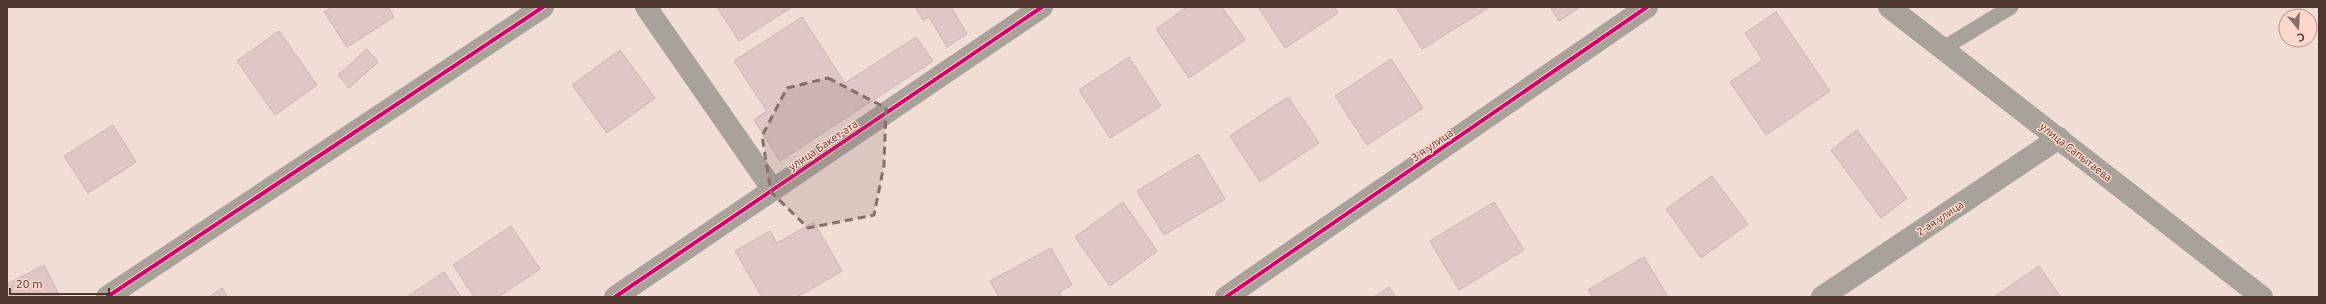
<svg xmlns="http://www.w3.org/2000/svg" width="2326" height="304" font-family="Ubuntu,sans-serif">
<rect width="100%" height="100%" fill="#f2ddd6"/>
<g fill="#e0c6c4" stroke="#cab5b2">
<path d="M332 7H388L394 17 347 47 324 12Z"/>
<path d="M717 7H792L739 41Z"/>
<path d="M915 7H951L967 34 947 47 929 17 923 20Z"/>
<path d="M1187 7H1222L1245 40 1189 78 1156 29Z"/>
<path d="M1258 7H1334L1338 13 1285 48Z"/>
<path d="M1396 7H1488V8L1422 49Z"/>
<path d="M1550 7H1580L1559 21Z"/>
<path d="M1776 12 1830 91 1766 135 1730 82 1763 60 1745 33Z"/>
<path d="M802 17 845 83 916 37 933 61 780 161 754 120 767 111 734 61Z"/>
<path d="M279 31 317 85 275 115 237 61Z"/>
<path d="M367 49 378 62 349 88 338 75Z"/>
<path d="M620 50 655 98 607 133 572 85Z"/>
<path d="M1129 57 1161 106 1110 138 1079 90Z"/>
<path d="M1391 59 1423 108 1367 145 1335 96Z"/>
<path d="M1288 97 1319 143 1260 182 1230 136Z"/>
<path d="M113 125 136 162 88 193 64 156Z"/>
<path d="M1857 130 1907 198 1881 218 1831 150Z"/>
<path d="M1198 154 1225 199 1164 235 1137 191Z"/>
<path d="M1712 176 1748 224 1701 258 1666 209Z"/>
<path d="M1123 202 1157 251 1110 286 1075 237Z"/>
<path d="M1494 202 1524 250 1459 290 1430 241Z"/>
<path d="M814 222 842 271 797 297H762L735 251 770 231 777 243Z"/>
<path d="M511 226 540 269 498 297H474L453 265Z"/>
<path d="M1051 248 1072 285 1059 292 1062 297H999L990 281Z"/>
<path d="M1644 257 1668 297H1593L1588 290Z"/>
<path d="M44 265 60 296 7 297V284Z"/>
<path d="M2039 266 2061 297H1994Z"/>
<path d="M444 272 461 297H407Z"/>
<path d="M1389 287 1396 297H1374Z"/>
<path d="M222 288 228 297H209Z"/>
</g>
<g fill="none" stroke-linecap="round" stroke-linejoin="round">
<path stroke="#a9a29a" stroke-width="15" d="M1942 49 2011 7"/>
<g stroke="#a9a29a" stroke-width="22">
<path d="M646 7 773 190"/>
<path d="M1889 7 2262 297"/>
<path d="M107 297 543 7"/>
<path d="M615 297 1042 7"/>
<path d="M1226 297 1647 7"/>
<path d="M1822 297 2059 138"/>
</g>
<g stroke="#fdd7cb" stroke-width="6">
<g id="cycleway">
<path d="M107 297 543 7"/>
<path d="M615 297 1042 7"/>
<path d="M1226 297 1647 7"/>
</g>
</g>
<use href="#cycleway" stroke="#d6006c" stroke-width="4"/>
</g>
<path fill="#877068" fill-opacity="0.2" stroke="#877068" stroke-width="3" stroke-dasharray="8 5" stroke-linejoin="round" d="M828 78 886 108 884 165 874 215 808 228 771 192 762 136 787 88Z"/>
<g text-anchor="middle" stroke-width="3" stroke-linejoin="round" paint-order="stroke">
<g font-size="11" fill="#4e352d" stroke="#fdd7cb">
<text transform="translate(823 145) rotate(-34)" y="4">улица Бакет-ата</text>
<text transform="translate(1432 145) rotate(-35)" y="4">3-я улица</text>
<text transform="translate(2076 152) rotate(38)" y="4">улица Сапытаева</text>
<text transform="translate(1940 218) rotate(-34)" y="4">2-ая улица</text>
</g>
</g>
<rect width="2326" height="304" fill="none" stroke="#4e352d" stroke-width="16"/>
<g transform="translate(2298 28) rotate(162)"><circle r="19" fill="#fdd7cb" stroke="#b7968c"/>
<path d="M0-3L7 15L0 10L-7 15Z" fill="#877068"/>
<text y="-6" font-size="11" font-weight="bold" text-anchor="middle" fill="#4e352d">С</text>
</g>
<path d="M10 288v6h99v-6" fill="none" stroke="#4e352d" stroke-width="2"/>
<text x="16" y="288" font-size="12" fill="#4e352d" stroke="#fdd7cb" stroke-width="3" paint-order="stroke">20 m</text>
</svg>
